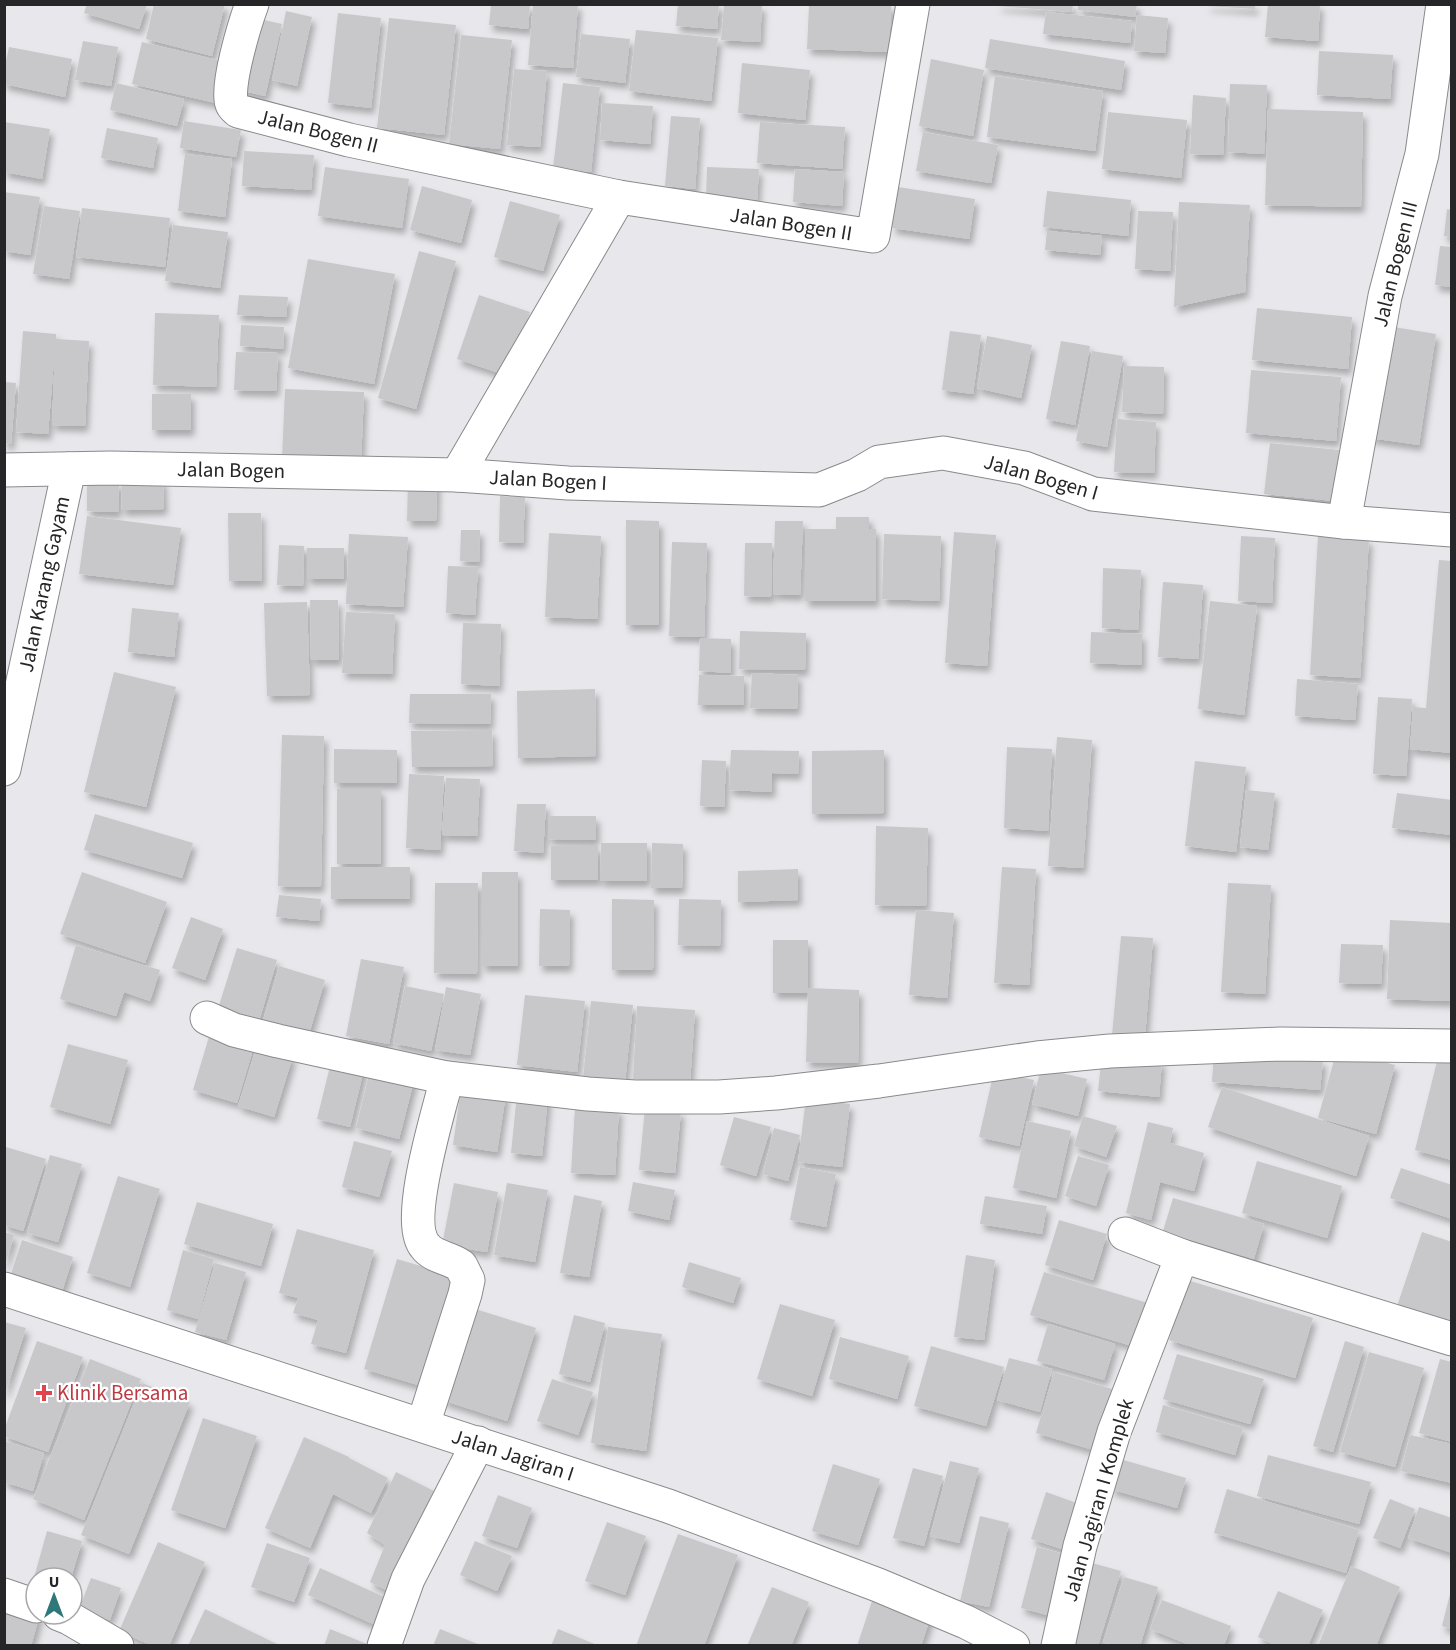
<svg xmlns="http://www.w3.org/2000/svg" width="1456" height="1650" font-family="'Source Sans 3',sans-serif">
<defs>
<filter id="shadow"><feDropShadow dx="3.5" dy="6" stdDeviation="3" flood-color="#0004"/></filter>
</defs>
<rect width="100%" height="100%" fill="#e8e7eb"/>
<g fill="#c8c8cb" filter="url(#shadow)">
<path d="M87 4H147L139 29 84 13Z"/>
<path d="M154 4H225L212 56 146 39Z"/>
<path d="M533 4H578L573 68 528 65Z"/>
<path d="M678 4H719L717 29 676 26Z"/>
<path d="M998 4H1073L1072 12 998 6Z"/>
<path d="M1078 4H1137L1135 17 1078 10Z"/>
<path d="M1207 4H1255V9L1207 6Z"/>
<path d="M1268 4H1320L1318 41 1265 37Z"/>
<path d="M491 5H530L528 29 489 25Z"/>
<path d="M724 5H762L760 42 721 40Z"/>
<path d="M809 5H891L889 52 807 49Z"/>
<path d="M286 11 312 17 297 86 272 80Z"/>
<path d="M1046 12 1132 21 1130 43 1043 34Z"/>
<path d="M338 13 381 18 371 108 328 103Z"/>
<path d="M1137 15 1168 18 1165 53 1134 51Z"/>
<path d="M251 17 282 24 265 96 234 89Z"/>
<path d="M389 18 456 25 444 135 377 128Z"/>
<path d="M636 30 718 38 711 101 629 91Z"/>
<path d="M581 34 630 39 625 83 576 77Z"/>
<path d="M461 35 512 40 500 149 449 144Z"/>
<path d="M990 39 1125 61 1121 90 985 68Z"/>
<path d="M83 41 118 47 111 86 75 80Z"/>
<path d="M142 42 226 62 216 103 132 84Z"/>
<path d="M9 47 72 59 65 97 4 84V70Z"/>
<path d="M1319 51 1393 55 1390 99 1317 95Z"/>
<path d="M931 59 984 70 973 136 919 126Z"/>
<path d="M742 63 810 70 805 120 738 113Z"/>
<path d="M514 69 547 71 540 147 507 145Z"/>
<path d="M995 76 1103 91 1095 151 987 137Z"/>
<path d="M116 83 184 99 177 126 110 110Z"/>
<path d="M563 83 600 87 591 172 553 168Z"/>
<path d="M1230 84 1267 85 1264 154 1228 152Z"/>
<path d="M1193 95 1226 98 1223 155 1190 154Z"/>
<path d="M602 103 653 106 650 144 600 140Z"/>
<path d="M1268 109 1363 112 1361 207 1265 205Z"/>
<path d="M1108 112 1187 120 1181 178 1102 169Z"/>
<path d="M671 116 700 118 695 189 665 186Z"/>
<path d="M184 121 241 130 236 157 180 148Z"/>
<path d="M4 122 50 129 42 179 4 172Z"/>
<path d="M760 122 845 127 842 169 757 163Z"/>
<path d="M107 128 158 138 153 168 101 158Z"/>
<path d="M923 132 998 145 991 183 916 171Z"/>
<path d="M244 151 314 155 311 190 242 186Z"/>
<path d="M185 154 232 159 225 217 178 211Z"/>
<path d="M325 167 409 179 402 228 318 216Z"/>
<path d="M707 167 759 169 757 200 706 198Z"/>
<path d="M795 169 844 172 842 206 793 202Z"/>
<path d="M422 186 472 200 461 243 410 230Z"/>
<path d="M898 187 975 199 969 239 892 228Z"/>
<path d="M1047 191 1131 200 1128 236 1043 227Z"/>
<path d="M4 192 40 197 30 255 4 251Z"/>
<path d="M510 201 560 215 543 271 494 257Z"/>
<path d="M1179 202 1250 205 1245 292 1174 307Z"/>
<path d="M44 206 80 211 69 279 33 274Z"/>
<path d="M82 208 170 218 165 267 76 257Z"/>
<path d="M1447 209 1452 210V237L1444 236Z"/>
<path d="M1138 211 1173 212 1170 271 1135 269Z"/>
<path d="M173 225 228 232 220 288 165 281Z"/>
<path d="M1047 231 1102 236 1100 255 1045 250Z"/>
<path d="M1440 246 1452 247V287L1435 285Z"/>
<path d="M419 251 456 261 416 409 378 398Z"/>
<path d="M308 259 395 274 374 384 288 368Z"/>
<path d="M239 295 288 297 286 317 237 315Z"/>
<path d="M479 295 530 312 508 376 457 359Z"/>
<path d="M1257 308 1352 317 1348 369 1252 360Z"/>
<path d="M155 313 219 315 216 387 153 385Z"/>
<path d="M241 325 284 327 283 349 240 346Z"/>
<path d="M1388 326 1436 334 1419 445 1370 438Z"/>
<path d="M23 331 56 334V339L89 341 85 426 52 425 55 348 48 434 16 432Z"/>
<path d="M950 331 981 335 973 394 942 390Z"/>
<path d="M987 336 1032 345 1021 398 977 388Z"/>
<path d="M1061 341 1090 346 1075 425 1046 419Z"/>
<path d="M1092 351 1123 356 1107 447 1076 441Z"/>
<path d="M236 352 278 353 276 391 234 390Z"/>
<path d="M1124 366 1164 367 1163 414 1122 412Z"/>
<path d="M1251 370 1341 377 1336 441 1246 433Z"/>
<path d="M4 382 16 383 11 444 4 443Z"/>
<path d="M285 389 364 392 361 463 282 459Z"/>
<rect x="152" y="394" width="39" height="36"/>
<path d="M1117 419 1156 422 1154 473 1114 472Z"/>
<path d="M1270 443 1339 450 1334 501 1264 494Z"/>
<path d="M163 479 164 509 122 510 121 480Z"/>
<path d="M408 479 437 480 436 521H407Z"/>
<path d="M87 482 119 483 118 512 87 511Z"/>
<path d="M500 496 525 497 523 543 499 542Z"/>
<path d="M228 513H261L262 581H229Z"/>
<path d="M87 516 181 528 173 585 79 574Z"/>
<path d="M836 517H869V529H876V601H805V529H836Z"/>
<path d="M626 520 659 521V625H626Z"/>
<path d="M775 521H803L800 595 773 594Z"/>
<path d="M461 530H480L479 562 460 561Z"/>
<path d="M954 532 996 535 987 666 945 663Z"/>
<path d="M549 533 601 536 597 619 545 617Z"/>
<path d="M349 534 408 537 403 607 346 604Z"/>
<path d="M884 534 941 536 939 601 882 599Z"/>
<path d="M1241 536 1275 538 1272 603 1238 601Z"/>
<path d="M1318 536 1369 539 1360 678 1310 675Z"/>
<path d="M672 542 707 543 704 637 669 636Z"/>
<path d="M745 543H772L771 597 744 596Z"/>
<path d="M279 545 304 546 303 586 277 585Z"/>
<rect x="307" y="548" width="37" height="31"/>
<path d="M1439 560 1452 561V753L1410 749 1413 707 1426 708Z"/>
<path d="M448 566 478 567 475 615 446 613Z"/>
<path d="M1103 568 1141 570 1138 630 1102 628Z"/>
<path d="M1163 582 1203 585 1198 659 1158 657Z"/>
<path d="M310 600H338L339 660H311Z"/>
<path d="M1210 601 1257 606 1244 715 1198 709Z"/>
<path d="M307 602 310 695 267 696 264 603Z"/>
<path d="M132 608 179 613 174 657 128 652Z"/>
<path d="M346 612 395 614 392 674 342 673Z"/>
<path d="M463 623 501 624 499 686 461 684Z"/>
<path d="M740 631 806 633 805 670 739 669Z"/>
<path d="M1091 632 1142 634V665L1090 663Z"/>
<path d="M700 638 731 639V673L699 671Z"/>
<path d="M114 672 176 687 146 807 84 792Z"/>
<path d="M752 673 798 675 797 709 750 708Z"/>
<path d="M699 675 744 676V705H698Z"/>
<path d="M1297 679 1358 684 1355 720 1295 716Z"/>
<path d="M595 689 596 756 518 758 517 691Z"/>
<path d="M410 694H491L490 724 409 723Z"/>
<path d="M1378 697 1412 699 1406 776 1373 774Z"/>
<path d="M492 730 493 766 412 767 411 731Z"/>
<path d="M282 735 324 736 321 887 278 886Z"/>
<path d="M1057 737 1092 740 1083 868 1048 866Z"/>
<path d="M1007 747 1052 749 1048 831 1004 828Z"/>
<path d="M334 749 397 750V783H334Z"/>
<path d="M731 750 799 751 798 774 772 773V792L729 790Z"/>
<path d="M884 750V813L812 814V751Z"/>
<path d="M702 760 726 761 724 807 700 806Z"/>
<path d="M1195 761 1246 767 1236 852 1185 846Z"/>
<path d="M409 774 444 776 440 850 406 848Z"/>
<path d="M446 778 480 779 477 836 442 835Z"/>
<rect x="337" y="789" width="44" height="75"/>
<path d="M1246 790 1275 793 1268 850 1240 847Z"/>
<path d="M1397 793 1452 800V835L1392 828Z"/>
<path d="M517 804H546L543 853 514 851Z"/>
<path d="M95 814 193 843 182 878 84 850Z"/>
<path d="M548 816H596V840L548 839Z"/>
<path d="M876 826 928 828 926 906 875 905Z"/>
<path d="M601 843H647V881H600Z"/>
<path d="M652 843 683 844 682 888H651Z"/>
<rect x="551" y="846" width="47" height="34"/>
<rect x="331" y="867" width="79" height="32"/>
<path d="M1002 867 1036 869 1029 985 994 983Z"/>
<path d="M798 869V900L738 902V871Z"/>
<path d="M82 872 167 902 145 963 60 934Z"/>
<rect x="482" y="872" width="36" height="94"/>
<path d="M435 883H478L477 974 434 973Z"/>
<path d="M1228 883 1271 885 1265 994 1221 992Z"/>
<path d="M279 895 321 899 319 921 276 917Z"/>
<path d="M612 899 654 900 653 970H612Z"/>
<path d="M679 899 721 900 720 946 678 945Z"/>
<path d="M540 909 570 910 569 966H539Z"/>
<path d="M916 910 954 913 947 998 909 995Z"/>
<path d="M191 917 223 929 205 980 172 968Z"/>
<path d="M1390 920 1452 923 1451 1001 1387 999Z"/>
<path d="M1121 936 1153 938 1145 1037 1112 1035Z"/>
<path d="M773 940H808V988L859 990 858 1063 806 1062 808 993H773Z"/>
<path d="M1341 944 1383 945 1381 984 1339 983Z"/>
<path d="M76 945 160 970 150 1001 124 992 116 1016 60 999Z"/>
<path d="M237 948 277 960 257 1028 216 1015Z"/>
<path d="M361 959 404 967 389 1044 346 1036Z"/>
<path d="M279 966 325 980 307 1041 261 1027Z"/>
<path d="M405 986 444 994 431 1051 393 1043Z"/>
<path d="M446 987 481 994 470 1055 435 1050Z"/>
<path d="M525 995 585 1001 577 1072 517 1065Z"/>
<path d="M591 1001 633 1005 625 1082 583 1078Z"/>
<path d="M637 1006 695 1010 690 1082 633 1079Z"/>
<path d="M211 1030 255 1043 237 1103 193 1090Z"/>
<path d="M68 1044 128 1060 110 1124 50 1107Z"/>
<path d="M257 1045 293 1056 274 1117 238 1106Z"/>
<path d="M1337 1049 1395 1065 1376 1134 1318 1118Z"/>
<path d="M1440 1049 1452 1052V1160L1415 1150Z"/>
<path d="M1214 1052 1323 1060 1320 1090 1212 1082Z"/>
<path d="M1102 1054 1162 1061 1159 1097 1098 1091Z"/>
<path d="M332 1058 365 1065 350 1127 317 1119Z"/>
<path d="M371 1066 415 1077 399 1139 356 1128Z"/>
<path d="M1041 1068 1087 1079 1078 1116 1032 1104Z"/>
<path d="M994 1071 1034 1080 1019 1146 979 1137Z"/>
<path d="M1222 1087 1369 1136 1356 1176 1208 1127Z"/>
<path d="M461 1088 506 1094 497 1152 453 1145Z"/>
<path d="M517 1093 548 1097 542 1156 511 1153Z"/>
<path d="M806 1098 850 1104 842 1167 798 1162Z"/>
<path d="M575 1107 619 1109 615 1175 571 1173Z"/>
<path d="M645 1108 681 1111 675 1173 639 1170Z"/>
<path d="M1083 1116 1117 1126 1106 1157 1074 1146Z"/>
<path d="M734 1117 771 1127 756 1176 720 1165Z"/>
<path d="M1027 1121 1071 1131 1056 1198 1013 1188Z"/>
<path d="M1148 1122 1173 1128 1170 1143 1204 1153 1194 1191 1160 1182 1151 1220 1126 1213Z"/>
<path d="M774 1128 800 1135 788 1181 763 1174Z"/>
<path d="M354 1141 392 1151 379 1197 342 1187Z"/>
<path d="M6 1147 46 1159 23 1231 4 1225V1153Z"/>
<path d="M50 1155 82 1164 58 1242 27 1233Z"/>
<path d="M1078 1156 1109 1165 1096 1206 1065 1196Z"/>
<path d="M1257 1161 1342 1186 1327 1238 1242 1213Z"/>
<path d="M800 1167 836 1174 826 1227 790 1220Z"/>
<path d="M1401 1168 1452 1185V1219L1390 1198Z"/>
<path d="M118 1176 160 1189 130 1287 87 1273Z"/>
<path d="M633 1182 675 1190 669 1220 628 1211Z"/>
<path d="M454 1183 498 1192 487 1252 442 1245Z"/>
<path d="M507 1183 548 1190 535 1262 494 1255Z"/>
<path d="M574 1195 602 1201 589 1277 560 1273Z"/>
<path d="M985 1196 1047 1206 1042 1234 980 1224Z"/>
<path d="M1173 1198 1264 1224 1251 1269 1159 1244Z"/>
<path d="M197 1202 273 1224 261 1266 184 1244Z"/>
<path d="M1059 1220 1107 1234 1093 1280 1045 1265Z"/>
<path d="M297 1229 374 1250 346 1353 311 1344 318 1320 293 1313 298 1298 279 1293Z"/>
<path d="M4 1232 14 1235 5 1265H4Z"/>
<path d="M1422 1232 1452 1242V1327L1394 1315Z"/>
<path d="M22 1240 73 1257 60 1298 9 1280Z"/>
<path d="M183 1250 214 1259 198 1319 167 1310Z"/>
<path d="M966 1255 995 1260 984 1340 954 1337Z"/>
<path d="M397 1259 458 1277 425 1387 364 1369Z"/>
<path d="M689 1262 741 1278 733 1303 682 1287Z"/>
<path d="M215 1263 246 1272 226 1340 195 1332Z"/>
<path d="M1044 1272 1148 1303 1135 1347 1030 1315Z"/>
<path d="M1187 1280 1313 1318 1295 1378 1169 1340Z"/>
<path d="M780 1304 835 1320 812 1396 757 1379Z"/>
<path d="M472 1308 536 1328 507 1421 442 1400Z"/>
<path d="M574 1315 605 1323 590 1382 559 1374Z"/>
<path d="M4 1322 26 1328 5 1394H4Z"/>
<path d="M1048 1324 1115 1344 1104 1380 1037 1361Z"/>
<path d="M608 1327 662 1334 646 1451 591 1443Z"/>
<path d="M840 1337 909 1356 897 1399 829 1379Z"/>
<path d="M37 1341 83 1357 48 1452 4 1436V1430Z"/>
<path d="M1345 1341 1364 1347 1333 1452 1313 1446Z"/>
<path d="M931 1346 1004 1367 986 1426 914 1406Z"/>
<path d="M1369 1352 1424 1368 1395 1467 1340 1452Z"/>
<path d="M1177 1354 1264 1379 1250 1424 1163 1399Z"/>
<path d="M1009 1358 1052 1369 1040 1412 997 1400Z"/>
<path d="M90 1359 141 1379 84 1520 33 1499Z"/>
<path d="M1440 1359 1452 1362V1442L1419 1433Z"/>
<path d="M1054 1372 1119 1391 1100 1452 1036 1433Z"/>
<path d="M552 1379 593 1392 578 1435 537 1421Z"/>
<path d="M142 1383 190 1402 129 1554 81 1535Z"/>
<path d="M1163 1405 1243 1428 1235 1455 1156 1432Z"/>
<path d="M203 1418 257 1436 225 1528 171 1510Z"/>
<path d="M1410 1435 1452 1444V1483L1401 1471Z"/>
<path d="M304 1437 349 1457V1458L388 1478 371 1513 333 1494 310 1548 265 1528Z"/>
<path d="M4 1441 44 1453 33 1491 4 1482Z"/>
<path d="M1268 1455 1371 1482 1359 1524 1257 1496Z"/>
<path d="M1120 1459 1186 1478 1177 1508 1110 1489Z"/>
<path d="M950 1461 979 1468 959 1543 930 1536Z"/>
<path d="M833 1464 880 1479 858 1545 812 1531Z"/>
<path d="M913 1468 943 1476 924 1546 893 1538Z"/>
<path d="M396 1472 442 1495 394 1594 370 1582 385 1545 367 1533Z"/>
<path d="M1227 1489 1359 1530 1346 1573 1214 1533Z"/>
<path d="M1046 1492 1085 1506 1071 1552 1031 1539Z"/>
<path d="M498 1495 532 1508 517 1548 482 1536Z"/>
<path d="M1390 1499 1415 1509 1400 1548 1373 1538Z"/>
<path d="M1419 1507 1452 1518V1553L1408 1538Z"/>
<path d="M980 1516 1009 1523 989 1607 960 1601Z"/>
<path d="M607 1522 646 1536 625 1595 585 1581Z"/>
<path d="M47 1531 82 1541 71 1578H36V1594L30 1592Z"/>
<path d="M678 1534 738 1555 704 1646H636Z"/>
<path d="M475 1541 512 1556 497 1591 460 1575Z"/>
<path d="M158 1542 205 1562 169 1646H153L119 1631Z"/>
<path d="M267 1543 310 1558 294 1602 251 1587Z"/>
<path d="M1037 1547 1068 1555 1051 1616 1021 1608Z"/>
<path d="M1085 1561 1121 1571 1098 1646H1076L1061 1641Z"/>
<path d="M1351 1566 1400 1587 1376 1646H1318Z"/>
<path d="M320 1568 391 1600 380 1627 308 1595Z"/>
<path d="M1124 1577 1158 1587 1140 1646H1116L1103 1642Z"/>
<path d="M91 1578 121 1588 110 1620 79 1609Z"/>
<path d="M772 1587 809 1602 791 1646H747Z"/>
<path d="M1278 1591 1323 1610 1308 1646H1277L1258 1637Z"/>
<path d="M1450 1594 1452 1595V1629L1442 1626Z"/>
<path d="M873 1598 931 1616 921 1646H857Z"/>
<path d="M1162 1600 1231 1626 1224 1646H1192L1150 1629Z"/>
<path d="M5 1602 40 1614 31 1646H5Z"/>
<path d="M205 1609 281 1646H188Z"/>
<path d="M330 1629 367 1644 366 1646H324Z"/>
<path d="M440 1629 480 1645V1646H433Z"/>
<path d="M558 1629 597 1645V1646H551Z"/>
</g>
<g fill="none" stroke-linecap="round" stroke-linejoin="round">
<g stroke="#8a8a8d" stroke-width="35">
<g id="street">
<path d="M252 4C245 23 225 88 232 104 233 107 236 109 238 111L349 140 619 197 873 236 913 4"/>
<path d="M4 470 111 468 457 475 568 483 819 490 857 475 879 462 943 453 1024 468 1093 494 1344 522 1452 530"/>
<path d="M457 475 619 197"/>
<path d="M1344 522 1385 296 1422 154 1443 4"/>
<path d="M4 769 69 469"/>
<path d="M207 1018 234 1030 278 1041 447 1078 588 1094 635 1097H719L776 1093 879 1081 1037 1058 1110 1051 1280 1044 1452 1046"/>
<path d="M1125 1234 1182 1256 1452 1339"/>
<path d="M4 1289 668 1506 878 1585 966 1622 1013 1646"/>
<path d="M423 1425 465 1294 468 1280 461 1266C449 1257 434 1258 425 1246 404 1220 439 1111 447 1078"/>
<path d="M4 1595 36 1606"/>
<path d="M59 1614 69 1618 117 1646"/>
<path d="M384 1646 408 1579 478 1443"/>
<path d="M1058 1646 1080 1546 1114 1432 1182 1256"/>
</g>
</g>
<use href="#street" stroke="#fff" stroke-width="33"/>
</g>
<path fill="#e0444e" stroke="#fff" stroke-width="2" d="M41 1384h6v6h6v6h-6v6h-6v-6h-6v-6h6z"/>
<g text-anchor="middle" stroke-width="4.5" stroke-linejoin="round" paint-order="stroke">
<g font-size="21" fill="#262527" stroke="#fff">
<text transform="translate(318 131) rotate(14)" y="7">Jalan Bogen II</text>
<text transform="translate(791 224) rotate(9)" y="7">Jalan Bogen II</text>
<text transform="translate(1395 264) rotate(-76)" y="7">Jalan Bogen III</text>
<text transform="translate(231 470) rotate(1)" y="7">Jalan Bogen</text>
<text transform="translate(1041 477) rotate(16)" y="7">Jalan Bogen I</text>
<text transform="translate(548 480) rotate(3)" y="7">Jalan Bogen I</text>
<text transform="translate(44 584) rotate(-78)" y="7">Jalan Karang Gayam</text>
<text transform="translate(513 1455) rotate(18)" y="7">Jalan Jagiran I</text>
<text transform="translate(1098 1500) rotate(-74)" y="7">Jalan Jagiran I Komplek</text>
</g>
<g font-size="21" fill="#be3a42" stroke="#fff" text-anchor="start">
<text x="57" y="1400">Klinik Bersama</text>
</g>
</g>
<rect width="1456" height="1650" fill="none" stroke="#262527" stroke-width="12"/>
<g transform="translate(54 1596)"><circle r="28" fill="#ffffff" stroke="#a8a8a9" stroke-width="1.5"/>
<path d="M0-4.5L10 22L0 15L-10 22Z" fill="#2e787a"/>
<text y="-9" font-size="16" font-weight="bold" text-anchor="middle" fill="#262527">U</text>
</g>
</svg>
